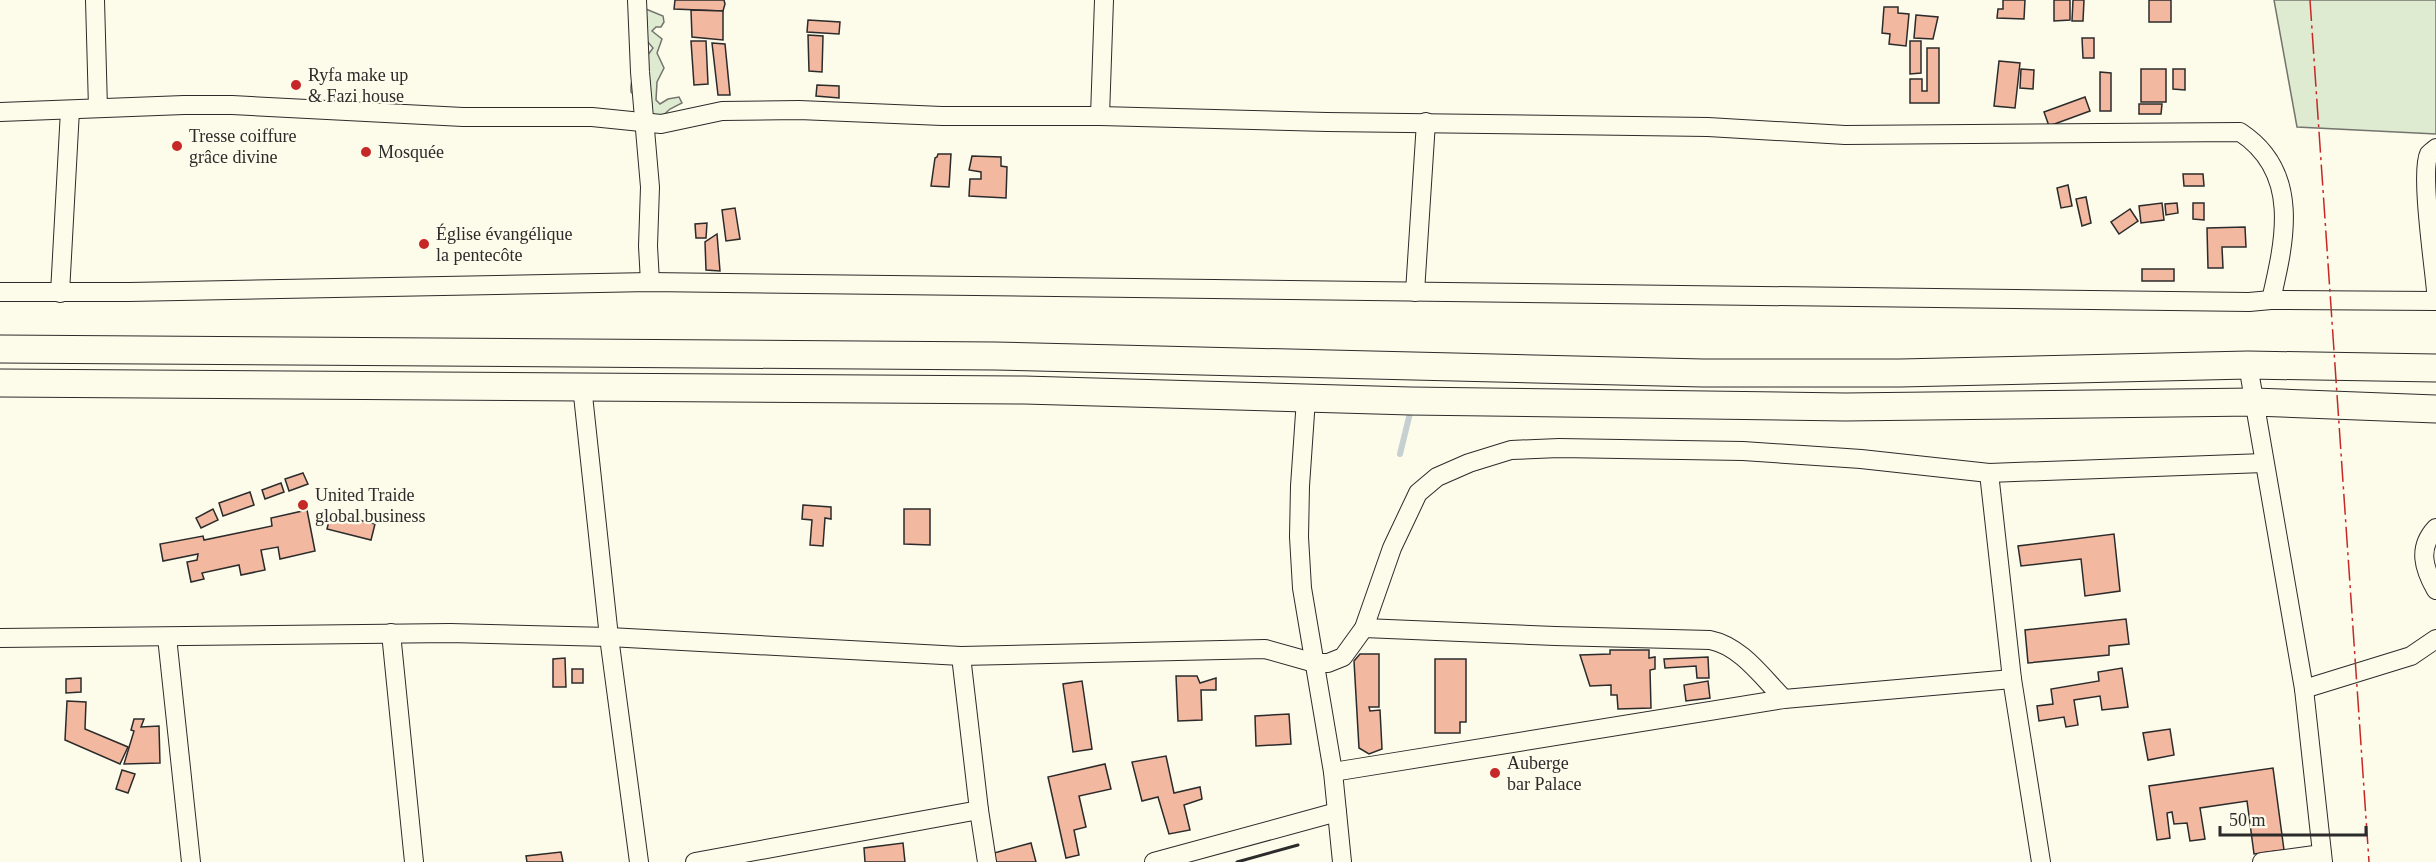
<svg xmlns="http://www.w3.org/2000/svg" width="2436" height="862" font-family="Georgia,serif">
<rect width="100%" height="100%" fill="#fdfbea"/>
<g fill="#deebd1" stroke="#74746e" stroke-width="1.5">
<path d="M2274 0H2436V134L2297 127Z"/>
<path d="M641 7 663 16 664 22 661 27H656L652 31 662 39 657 53 664 68 657 82 656 100 660 104 668 99 679 97 682 103 670 109 657 121 631 92C629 75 644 61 653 48L647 41Z"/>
</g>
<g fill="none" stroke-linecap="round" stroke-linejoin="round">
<path stroke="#c7d0d0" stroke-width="6" d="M1400 454 1410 413"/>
</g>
<g fill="#f2b8a0" stroke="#2b2b2b" stroke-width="1.5">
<path d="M675 0H724L725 4 723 11 674 9Z"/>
<path d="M2003 0H2025L2024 19 1997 18 1998 9H2003Z"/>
<path d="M2054 0H2070V20L2054 21Z"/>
<path d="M2073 0H2084L2083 21H2072Z"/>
<rect x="2149" y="0" width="22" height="22"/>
<path d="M1884 7H1898V13L1909 14 1906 46 1889 44 1890 34 1882 33Z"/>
<path d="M691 10 723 11V40L692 37Z"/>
<path d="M1916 15 1938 17 1933 39 1914 38Z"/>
<path d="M808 20 840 22 839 34 807 32Z"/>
<path d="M808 35 823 36 822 72 809 71Z"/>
<path d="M2082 38H2094V58H2083Z"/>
<path d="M691 41H706L708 84 694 85Z"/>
<path d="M1910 41H1921V73L1910 74Z"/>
<path d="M712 43 725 44 730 95H718Z"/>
<path d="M1927 48H1939V103H1910V79H1922V91H1927Z"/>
<path d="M1999 61 2020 63 2015 108 1994 106Z"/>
<path d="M2021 69 2034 70 2033 89 2020 88Z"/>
<rect x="2141" y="69" width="25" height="33"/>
<path d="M2173 69H2185V90L2173 89Z"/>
<path d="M2100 72 2111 73V111H2100Z"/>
<path d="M817 85 839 86V98L816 96Z"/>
<path d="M2085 97 2090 111 2049 126 2044 112Z"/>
<path d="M2139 104H2162L2161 114H2139Z"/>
<path d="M938 154H951L949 187 931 186 935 158 937 157Z"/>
<path d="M972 156 1001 157V166L1007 167 1006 198 969 196 970 179H981V172L969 170Z"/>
<path d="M2183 174H2203L2204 186H2184Z"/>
<path d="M2068 185 2072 206 2061 208 2057 188Z"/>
<path d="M2086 197 2091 223 2082 226 2076 199Z"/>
<path d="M2162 203 2164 220 2141 223 2139 206Z"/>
<path d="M2177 203 2178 213 2166 215 2165 204Z"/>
<path d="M2193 203H2204V220L2193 219Z"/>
<path d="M735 208 740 239 726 241 722 210Z"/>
<path d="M2130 209 2138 221 2119 234 2111 222Z"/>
<path d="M707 223 706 238H696L695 224Z"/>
<path d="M2245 227 2246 247H2222L2223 268H2208L2207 228Z"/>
<path d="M717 234 720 271 706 270 705 242Z"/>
<rect x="2142" y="269" width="32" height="12"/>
<path d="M303 473 308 484 289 491 285 479Z"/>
<path d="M281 483 284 492 265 499 262 490Z"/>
<path d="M250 492 254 505 223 516 219 503Z"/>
<path d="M803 505 831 507V519L825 518 823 546 810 545 812 520 802 519Z"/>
<path d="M213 509 218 520 201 528 196 518Z"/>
<path d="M904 509H930V545L904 544Z"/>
<path d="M307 510 315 551 280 559 278 547 261 550 265 570 241 575 239 565 202 573 204 579 191 582 187 562 197 560 198 554 163 561 160 544 203 536 204 540 272 526 271 518Z"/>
<path d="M331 513 375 524 371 540 327 529Z"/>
<path d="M2114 534 2120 591 2085 596 2081 559 2021 566 2018 546Z"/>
<path d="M2126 619 2129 644 2109 646V655L2028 663 2025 630Z"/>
<path d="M1610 650H1649V658L1655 657V669L1650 670 1651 708 1618 709 1617 695H1611V685L1590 686 1580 655 1610 654Z"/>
<path d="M1360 654H1379V707H1369L1370 711 1380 710 1382 749 1369 754 1359 748 1354 661Z"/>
<path d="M1708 657 1709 678H1697L1696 666 1665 668 1664 659Z"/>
<path d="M565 658 566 687H553V659Z"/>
<path d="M1435 659H1466V722H1460V733H1435Z"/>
<path d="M2122 668 2128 707 2102 710 2100 696 2074 700 2078 725 2066 727 2064 717 2039 721 2037 706 2053 704 2051 689 2099 681 2098 672Z"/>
<rect x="572" y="669" width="11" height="14"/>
<path d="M1176 676H1197L1200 683 1216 678V690H1201L1202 720 1178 721Z"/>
<path d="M81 678V692L66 693V679Z"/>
<path d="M1082 681 1092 749 1073 752 1063 684Z"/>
<path d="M1708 681 1710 698 1686 701 1684 685Z"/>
<path d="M67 701 86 702 85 729 128 747 120 764 65 740Z"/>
<path d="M1289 714 1291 744 1256 746 1255 716Z"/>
<path d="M134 719H144L141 727 159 726 160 763 124 764 134 731 131 730Z"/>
<path d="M2170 729 2174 755 2148 760 2143 733Z"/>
<path d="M1166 756 1174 793 1200 787 1202 799 1184 805 1190 830 1169 834 1158 797 1142 801 1132 762Z"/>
<path d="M1105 764 1111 789 1079 796 1086 827 1074 830 1079 855 1066 858 1048 777Z"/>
<path d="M2273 768 2284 850 2254 854 2247 801 2200 808 2205 839 2190 841 2187 823 2174 824 2172 812 2167 813 2170 838 2157 840 2149 786Z"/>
<path d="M122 770 135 774 128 793 116 789Z"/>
<path d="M903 843 905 862H865L864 848Z"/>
<path d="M1031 843 1036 862H996L994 853Z"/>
<path d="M561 852 563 862H527L526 856Z"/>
</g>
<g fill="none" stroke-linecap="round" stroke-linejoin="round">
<g stroke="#2b2b2b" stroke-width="20">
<g id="minor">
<path d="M95 0 98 108"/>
<path d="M637 0 640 72 650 187 648 246 650 282"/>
<path d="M0 112 184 105H232L463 117H592L661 124 722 111 799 110 942 116H1100L1327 122 1708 127 1845 135 2240 132C2301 172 2285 240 2271 300"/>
<path d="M1100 116 1104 0"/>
<path d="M2436 148C2434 150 2431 152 2429 154 2420 172 2434 266 2436 291"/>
<path d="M0 292H129L650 282 2249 302 2271 300 2436 301"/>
<path d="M1415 292 1426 122"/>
<path d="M60 293 70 110"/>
<path d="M2248 365 2304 689 2323 862"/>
<path d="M582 386 609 637 639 862"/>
<path d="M1306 399 1300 486 1299 537 1302 588 1333 772 1342 862"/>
<path d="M1989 473 2012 679 2041 862"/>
<path d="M2436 528C2417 548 2424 569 2436 590"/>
<path d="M1364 628 1555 636 1710 640C1741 646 1763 678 1784 699"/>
<path d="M391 633 414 862"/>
<path d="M167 637 191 862"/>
<path d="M0 638 450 633 609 637 961 656 1265 649 1315 663H1328L1343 657 1364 628 1392 548 1418 493 1437 477 1469 463 1511 450 1559 448 1743 451 1861 459 1989 473 2264 463"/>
<path d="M961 656 979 810 987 862"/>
<path d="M2304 689 2411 656 2436 639"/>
<path d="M1333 772 1784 699 2012 679"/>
<path d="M695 862 979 810"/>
<path d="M1154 862 1337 812"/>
<path d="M2262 862 2322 854"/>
</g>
</g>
<g stroke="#2b2b2b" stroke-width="29">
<g id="primary">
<path d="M0 349 995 356 1703 373H1900L2248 365 2436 368"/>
<path d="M0 383 1024 390 1410 401 1845 407 2254 402 2436 409"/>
</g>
</g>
<use href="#minor" stroke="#fdfbea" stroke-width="18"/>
<use href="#primary" stroke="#fdfbea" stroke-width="27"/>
<path stroke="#2b2b2b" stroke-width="3" d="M1237 862 1298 845"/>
<path stroke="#c62828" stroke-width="1.5" stroke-dasharray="21 4.5 3 4.5" stroke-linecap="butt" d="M2310 0 2369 862"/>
</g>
<g fill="#c62828" stroke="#fdfbea" stroke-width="2">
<circle cx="296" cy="85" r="6"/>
<circle cx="177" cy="146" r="6"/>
<circle cx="366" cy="152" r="6"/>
<circle cx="424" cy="244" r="6"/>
<circle cx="303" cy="505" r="6"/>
<circle cx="1495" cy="773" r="6"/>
</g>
<g text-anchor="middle" stroke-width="4.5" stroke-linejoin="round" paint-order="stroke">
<g font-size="18" fill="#2b2b2b" stroke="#fdfbea" text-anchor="start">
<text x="308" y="81">Ryfa make up<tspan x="308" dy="21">&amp; Fazi house</tspan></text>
<text x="189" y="142">Tresse coiffure<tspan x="189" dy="21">grâce divine</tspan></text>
<text x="378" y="158">Mosquée</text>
<text x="436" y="240">Église évangélique<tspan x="436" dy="21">la pentecôte</tspan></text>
<text x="315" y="501">United Traide<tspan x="315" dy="21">global business</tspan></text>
<text x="1507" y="769">Auberge<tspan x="1507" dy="21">bar Palace</tspan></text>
</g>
</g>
<path d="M2220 826v9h146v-9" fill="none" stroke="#2b2b2b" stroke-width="3"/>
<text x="2229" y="826" font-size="18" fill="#2b2b2b" stroke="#fdfbea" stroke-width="4.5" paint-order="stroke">50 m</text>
</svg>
